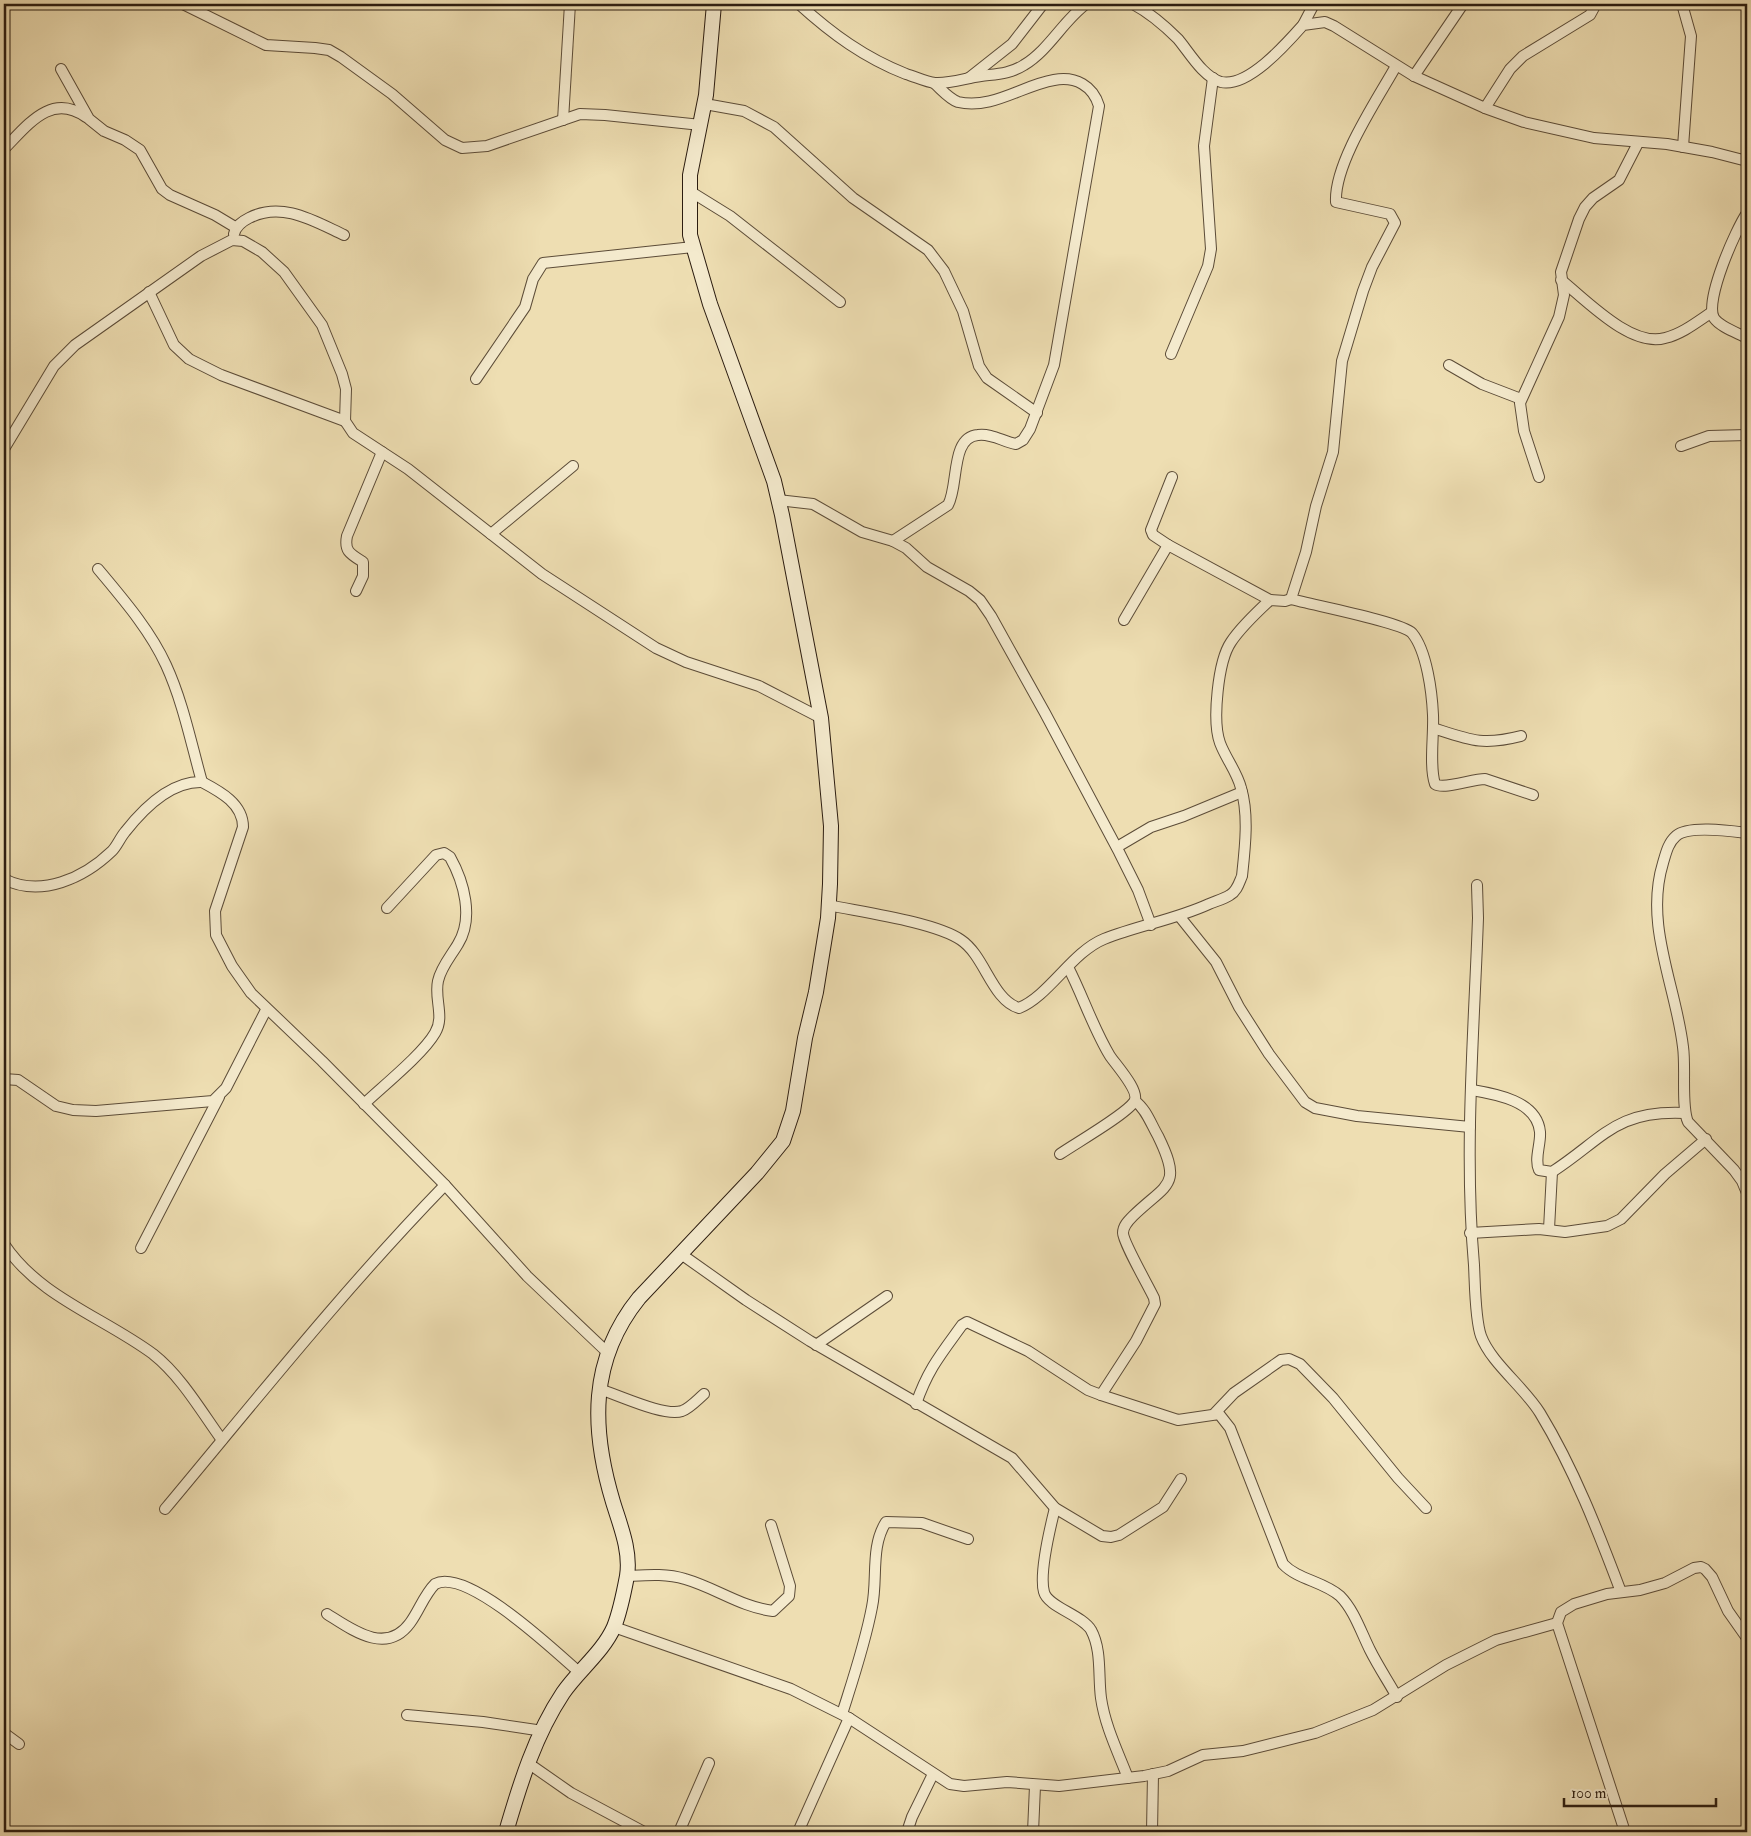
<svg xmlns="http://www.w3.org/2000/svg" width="1751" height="1836" font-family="'IM FELL Double Pica',serif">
<rect width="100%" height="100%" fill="#eedeb2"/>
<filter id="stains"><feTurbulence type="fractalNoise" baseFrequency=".004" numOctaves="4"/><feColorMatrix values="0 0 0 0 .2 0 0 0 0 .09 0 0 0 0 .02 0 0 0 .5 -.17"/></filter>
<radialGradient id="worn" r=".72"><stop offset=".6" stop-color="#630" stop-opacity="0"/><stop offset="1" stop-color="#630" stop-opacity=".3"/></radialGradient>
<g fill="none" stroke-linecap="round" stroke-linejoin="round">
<g stroke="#5c4c38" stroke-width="12">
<g id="street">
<path d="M183 4 266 45 315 48 329 50 341 57 392 94 445 140 462 148 487 146 580 114 605 115 701 125"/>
<path d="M799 4C832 34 865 58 906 74 916 77 926 82 935 83 950 84 966 78 981 76 996 74 1010 74 1024 65 1049 50 1063 21 1086 4"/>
<path d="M1133 4C1150 13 1164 25 1178 39 1189 52 1203 77 1221 82 1248 88 1287 43 1303 25L1325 22 1334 26 1414 76 1485 108 1524 122 1594 138 1667 144 1712 152 1747 161"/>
<path d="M1682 4 1691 36 1683 147"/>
<path d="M1303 25 1314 4"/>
<path d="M1396 66C1377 100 1334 163 1336 202L1390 214 1395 223 1372 267 1363 291 1342 361 1333 452 1316 506 1306 552 1291 599C1312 605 1402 622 1412 633 1427 651 1432 693 1433 715 1434 735 1429 766 1435 784 1444 790 1472 779 1485 779L1533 795"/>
<path d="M61 69 89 119 104 131 125 140 140 150 162 189 170 195 215 215 235 227"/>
<path d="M1414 76 1463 4"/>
<path d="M969 78 1012 44 1043 4"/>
<path d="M705 104 744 111 774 127 853 198 928 250 944 271 963 311 979 366 987 378 1037 413"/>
<path d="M1485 108 1510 69 1523 56 1590 15 1596 4"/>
<path d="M563 120 570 4"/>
<path d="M4 149C28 125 51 92 86 117"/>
<path d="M688 190 730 216 840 302"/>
<path d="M1747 213C1736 229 1704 301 1714 318 1720 327 1738 333 1747 338"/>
<path d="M234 234C236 226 241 222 249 218 282 201 314 221 344 235"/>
<path d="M1561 280C1585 299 1631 348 1665 338 1682 334 1697 322 1712 312"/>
<path d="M149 292 174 345 189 359 221 375 345 421"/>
<path d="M1171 354 1208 266 1211 249 1204 146 1213 78"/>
<path d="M1449 365 1482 384 1521 399"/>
<path d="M476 379 525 307 533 279 543 263 693 247"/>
<path d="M1681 446 1709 436 1747 435"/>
<path d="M4 449 54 366 75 345 201 256 232 240 243 241 262 252 284 272 322 325 342 374 346 389 345 421 353 433 408 469 542 574 656 648 686 662 759 686 821 718"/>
<path d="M1539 477 1524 431 1520 403 1559 317 1564 295 1561 272 1579 219 1585 207 1593 198 1619 180 1638 143"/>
<path d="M778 500 813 504 862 532 893 541 906 548 927 567 969 591 980 600 991 616 1045 713 1119 852 1138 890 1151 925"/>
<path d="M491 534 573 466"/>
<path d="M893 541 948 505C959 486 950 437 978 435 991 433 1004 442 1016 444L1023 440 1030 429 1054 365 1099 106C1093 86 1076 76 1054 80 1023 85 992 110 958 102 949 99 941 89 934 83"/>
<path d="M1168 545 1153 535 1151 530 1172 477"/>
<path d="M98 569C123 599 150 630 166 665 183 702 191 743 202 782"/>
<path d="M356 591 363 576V562C350 554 344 551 347 536L382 452"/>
<path d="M1124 620 1168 545 1270 600"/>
<path d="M1433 728C1470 740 1482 746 1521 736"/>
<path d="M1747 833C1731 831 1688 825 1676 836 1668 843 1666 853 1663 863 1644 925 1676 986 1683 1047 1686 1067 1681 1107 1688 1122L1734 1170 1742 1181 1747 1193"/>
<path d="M1117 847 1151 827 1184 816 1242 792"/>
<path d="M4 879C41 898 84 878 112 851 117 846 120 838 125 832 143 809 170 781 202 782 221 792 243 804 243 827L215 911 216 935 232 966 251 993 322 1061 445 1185 527 1276 607 1352"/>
<path d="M1477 885 1478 918C1474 1033 1464 1150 1474 1265 1475 1284 1475 1319 1481 1336 1491 1363 1524 1387 1540 1413 1574 1469 1598 1531 1621 1592"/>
<path d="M828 905C861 912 935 922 961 940 985 956 992 1000 1019 1008 1049 996 1072 952 1104 939 1139 925 1174 920 1209 904 1216 901 1224 899 1230 895 1237 891 1239 883 1242 876 1245 848 1249 815 1241 788 1237 772 1226 759 1220 743 1212 721 1218 661 1231 642 1241 627 1257 612 1270 600L1285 601 1291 599"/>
<path d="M1180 917 1216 962 1239 1007 1269 1054 1305 1102 1315 1108 1357 1116 1470 1127"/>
<path d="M4 1079 18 1080 56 1106 73 1110 96 1111 213 1101 226 1088 266 1010"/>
<path d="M1472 1090C1496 1094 1537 1101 1540 1132 1541 1144 1534 1159 1539 1170L1552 1172C1603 1139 1615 1110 1684 1113"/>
<path d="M364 1104C383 1086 423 1054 435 1033 445 1017 434 999 438 981 441 967 451 956 458 944 474 918 464 882 450 857L444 853 436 855 387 908"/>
<path d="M1060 1154C1076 1143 1125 1115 1134 1102 1141 1092 1116 1065 1110 1056 1093 1028 1083 996 1068 967"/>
<path d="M1549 1229 1552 1172"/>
<path d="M1470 1233 1539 1229 1565 1232 1607 1226 1621 1219 1665 1174 1706 1139"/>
<path d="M4 1244C39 1297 103 1317 153 1354 181 1376 201 1411 222 1440"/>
<path d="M141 1248 219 1097"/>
<path d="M681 1254 746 1300 810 1341 1012 1458 1055 1508 1102 1536 1111 1537 1119 1535 1163 1507 1181 1479"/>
<path d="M816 1345 887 1296"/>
<path d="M599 1389C619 1395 664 1417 682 1411 690 1408 697 1400 704 1394"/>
<path d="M1101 1395 1136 1341 1155 1304 1154 1298C1149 1287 1123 1242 1123 1233 1123 1226 1128 1221 1133 1216 1167 1183 1183 1187 1158 1136 1151 1124 1146 1109 1135 1101"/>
<path d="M916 1404C928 1369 941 1354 962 1325L967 1322 1028 1351 1088 1390 1101 1395 1178 1420 1219 1414 1230 1428 1283 1564C1298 1580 1323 1581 1340 1596 1354 1610 1361 1632 1370 1650 1378 1666 1388 1681 1397 1697"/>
<path d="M1215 1413 1234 1393 1281 1360 1289 1359 1300 1364 1333 1398 1398 1478 1426 1508"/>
<path d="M1055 1508C1050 1528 1039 1574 1044 1592 1048 1607 1082 1615 1091 1630 1102 1650 1098 1676 1101 1698 1105 1726 1118 1752 1128 1778"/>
<path d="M165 1509C256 1400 345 1288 445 1185"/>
<path d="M627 1576C646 1575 666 1573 685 1579 716 1588 741 1607 773 1611L789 1596 790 1586 771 1525"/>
<path d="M327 1614C351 1629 386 1656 410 1623 419 1611 424 1595 435 1584 467 1567 556 1652 580 1673"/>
<path d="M614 1627 791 1689 849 1718 950 1784 964 1786 1007 1782 1059 1786 1144 1776 1168 1771 1203 1755 1243 1751 1315 1733 1373 1710 1446 1665 1496 1640 1557 1623"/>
<path d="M842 1714C853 1679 865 1644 872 1607 878 1579 870 1547 886 1522L922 1523 968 1539"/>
<path d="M407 1715 483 1722 543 1731"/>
<path d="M4 1733 19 1744"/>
<path d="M528 1763 571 1793 644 1832"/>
<path d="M679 1832 709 1763"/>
<path d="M798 1832 849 1718"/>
<path d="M907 1832 912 1817 933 1774"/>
<path d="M1033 1832 1035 1786"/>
<path d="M1152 1832 1153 1774"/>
<path d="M1625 1832 1557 1623 1561 1612 1574 1604 1607 1594 1640 1590 1665 1583 1694 1568 1701 1567 1705 1569 1712 1577 1728 1611 1747 1638"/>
</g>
</g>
<g stroke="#2b1c10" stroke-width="16">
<path id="secondary" d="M506 1832C520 1784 535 1735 563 1693 578 1671 603 1652 614 1627 620 1612 624 1592 627 1576 631 1551 620 1525 613 1502 591 1429 589 1360 639 1298L757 1173 783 1141 793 1111 805 1038 816 992 828 918 830 884 831 826 821 718 782 515 774 481 710 304 690 235V175L706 95 714 4"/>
</g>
<use href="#street" stroke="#f4eacd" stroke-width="10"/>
<use href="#secondary" stroke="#f4eacd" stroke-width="14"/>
</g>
<rect width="1751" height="1836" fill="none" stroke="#eedeb2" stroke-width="20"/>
<rect x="5" y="5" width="1741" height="1826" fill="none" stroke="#2b1c10" stroke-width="2.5"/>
<rect x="10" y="10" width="1731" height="1816" fill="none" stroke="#2b1c10"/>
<path d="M1564 1798v8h152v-8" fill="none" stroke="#2b1c10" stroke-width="2.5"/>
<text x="1571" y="1798" font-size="15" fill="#2b1c10" stroke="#f4eacd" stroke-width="4" paint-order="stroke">100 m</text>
<rect width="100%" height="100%" filter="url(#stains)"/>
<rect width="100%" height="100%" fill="url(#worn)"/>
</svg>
